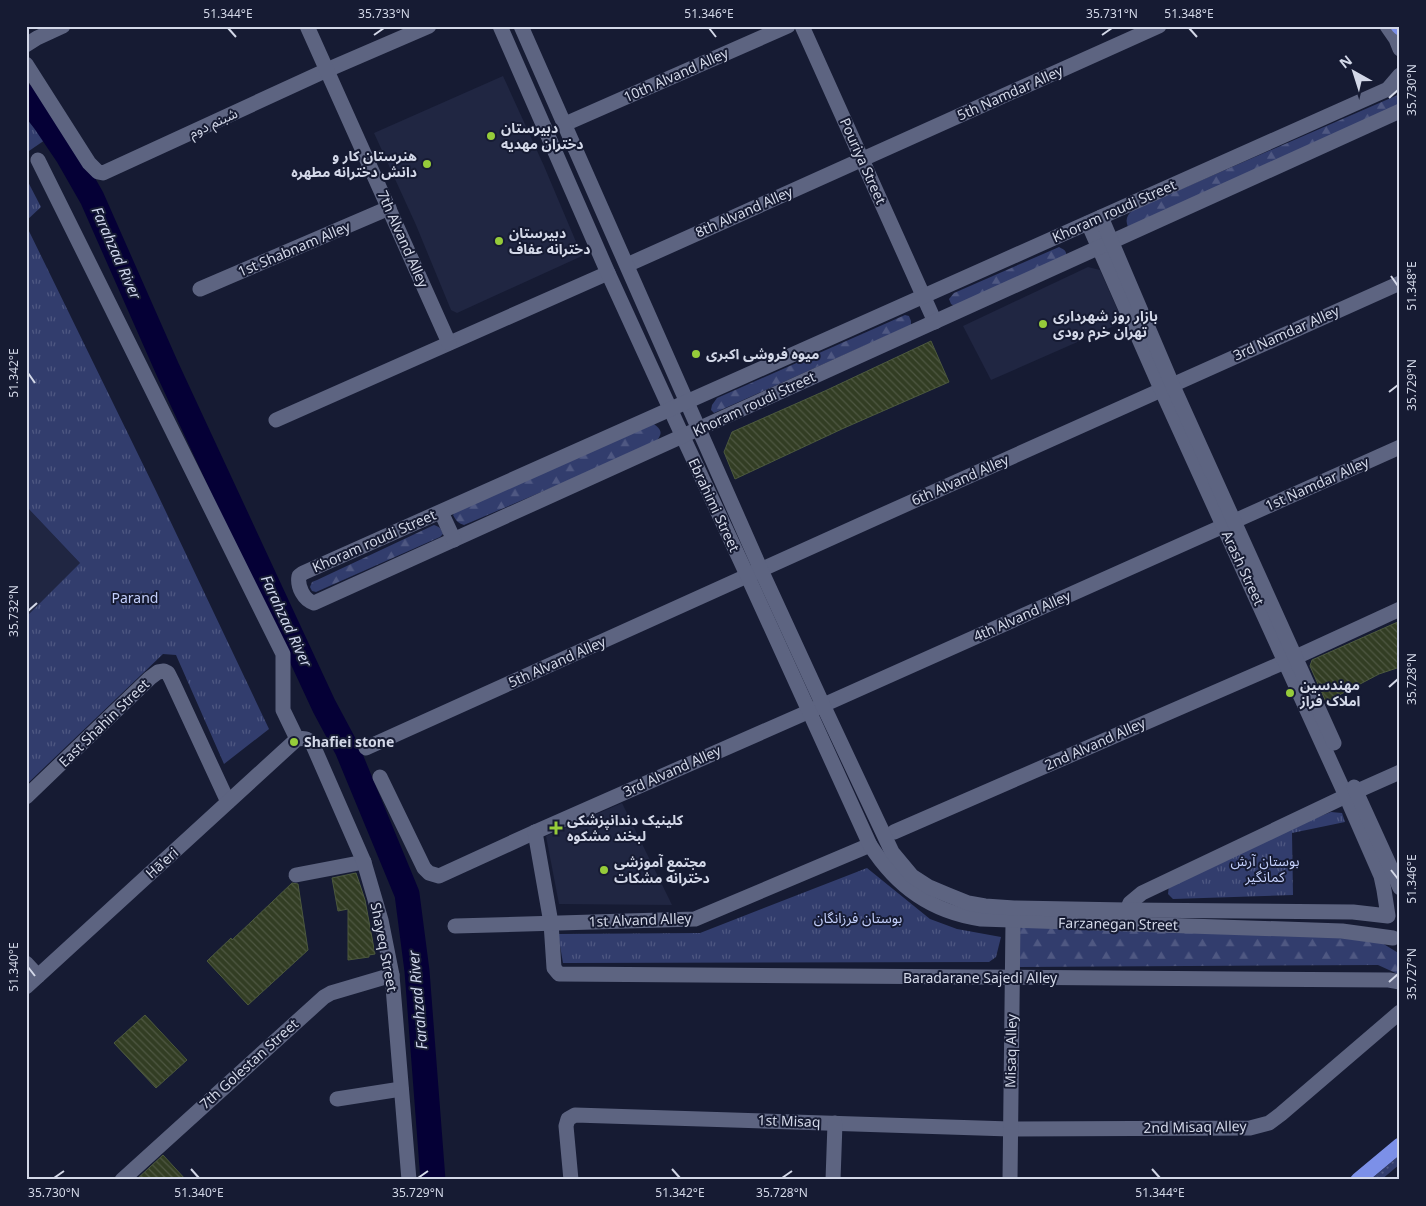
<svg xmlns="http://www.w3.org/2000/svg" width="1426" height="1206" font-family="'Noto Sans','Noto Sans Arabic',sans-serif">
<defs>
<pattern id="grass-dots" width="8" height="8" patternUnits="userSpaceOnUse" patternTransform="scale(1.25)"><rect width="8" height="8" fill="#323d6d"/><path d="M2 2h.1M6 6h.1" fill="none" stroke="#4f5882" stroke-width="1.8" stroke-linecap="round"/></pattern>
<pattern id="forest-firs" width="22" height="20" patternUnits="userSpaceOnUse" patternTransform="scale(1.25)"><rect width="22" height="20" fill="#323d6d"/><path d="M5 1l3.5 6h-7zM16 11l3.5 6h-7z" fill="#4f5882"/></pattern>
<pattern id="park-tufts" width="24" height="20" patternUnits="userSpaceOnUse" patternTransform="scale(1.25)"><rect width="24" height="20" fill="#323d6d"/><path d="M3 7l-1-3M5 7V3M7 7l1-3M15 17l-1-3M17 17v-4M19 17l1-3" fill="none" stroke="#4f5882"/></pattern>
<pattern id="building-back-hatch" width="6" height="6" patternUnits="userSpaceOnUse" patternTransform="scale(1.25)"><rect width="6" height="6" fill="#323d23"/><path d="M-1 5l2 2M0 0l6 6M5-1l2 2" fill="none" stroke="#4f5843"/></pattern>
</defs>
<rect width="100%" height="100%" fill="#161b33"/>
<g fill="#202642">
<path d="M503 76 544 166 582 256 457 313 451 310 416 225 374 133Z"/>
<path d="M1088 267 1100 270 1123 322 991 380 963 326Z"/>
<path d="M26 506 80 563 26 617Z"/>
<path d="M622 803 672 905 559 904 546 836Z"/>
</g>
<path fill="url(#grass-dots)" d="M1400 1155V1164L1381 1180H1370Z"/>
<g fill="url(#forest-firs)">
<path d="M1400 94V108L1128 227C1125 219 1127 215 1133 210Z"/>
<path d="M1059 247C1065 250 1067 251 1066 258L956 307 951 304 949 299 954 293Z"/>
<path d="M905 315 909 316 911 321V325L714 413 711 410 712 405 717 398Z"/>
<path d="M652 423C663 430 663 434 654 444L464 525C458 523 456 521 453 515L456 510Z"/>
<path d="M434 525C440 527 441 528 443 534L440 537 316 592 312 591 310 587 312 582 317 580Z"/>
<path d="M1296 927 1382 943 1400 954V975L1378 965 1018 967 1019 928Z"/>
</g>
<g fill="url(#park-tufts)">
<path d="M26 118 45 140 26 153Z"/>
<path d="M26 178 41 207 26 221Z"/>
<path d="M26 225 156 491 269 729 224 764 176 655 163 654 26 785V617L80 563 26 506Z"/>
<path d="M1331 812 1342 813 1345 822 1292 833 1293 895 1173 899 1168 894 1169 885 1290 828Z"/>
<path d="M867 868 930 919 957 929 1001 937 996 957 989 962 563 963 558 934 700 933Z"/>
</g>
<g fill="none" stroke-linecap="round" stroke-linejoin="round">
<path stroke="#050036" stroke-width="25" d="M26 97 45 122 68 156 92 198 167 368 324 706 347 749 407 894 417 971 433 1180"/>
</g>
<g fill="url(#building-back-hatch)" stroke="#4c593d">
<path d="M931 341 949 382 844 428 735 479 724 452 732 432 827 390Z"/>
<path d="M1400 621V667L1379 674 1326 702 1310 666 1312 660Z"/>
<path d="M356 873 365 900 375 954 369 955V957L348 960V909L338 911 332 878Z"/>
<path d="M292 883 298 884 308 950 248 1005 207 961 231 938 232 940Z"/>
<path d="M145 1015 187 1060 156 1088 114 1043Z"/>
<path d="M163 1155 186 1180H136Z"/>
</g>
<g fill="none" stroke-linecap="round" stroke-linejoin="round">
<g stroke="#5d6481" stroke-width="15">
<path d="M26 45 37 38 63 26"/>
<path d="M26 64 89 163 98 172 103 173 327 70 429 26"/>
<path d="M565 124 788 26"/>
<path d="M38 160 283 654V710L297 739"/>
<path d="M627 265 1159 26"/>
<path d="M200 289 389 208"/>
<path d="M276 420 608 273"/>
<path d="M366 748C711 593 1054 436 1400 283"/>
<path d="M380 777 424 868 429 873 439 876 535 832 810 711 1400 447"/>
<path d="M26 797 150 678 158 672 164 671 168 673 172 681 228 802"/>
<path d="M535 832 551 923 554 968 559 974 1389 980 1400 982"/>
<path d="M894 832 1296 657 1400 609"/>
<path d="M296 875 364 862"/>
<path d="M1127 910 1130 903 1142 893 1346 796 1400 772"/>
<path d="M455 926 695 919 870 845"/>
<path d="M337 1099 401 1089"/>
<path d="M122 1180 324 997 331 993 392 975"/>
<path d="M571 1180 566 1126 568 1119 575 1115 1010 1129 1250 1128 1269 1123 1281 1114 1400 1012"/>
<path d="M833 1180 835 1123"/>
<path d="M1010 1180 1013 921"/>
</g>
<g stroke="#5d6481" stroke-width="15">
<path d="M307 26 449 343"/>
<path d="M500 26 608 273 683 437 748 577 870 845C897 887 932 912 981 919L1342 931 1393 938"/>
<path d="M521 26 761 570 823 705 892 852 912 876 929 887 948 895 968 903 985 906 1014 908 1127 910 1353 912 1388 916 1384 890 1381 876 1346 796 1161 389 1088 223"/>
<path d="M802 26 935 322"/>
<path d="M1387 26 1396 39 1400 49"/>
<path d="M1400 75 1388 89 303 573 299 576C297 587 304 600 314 603L1400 111"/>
<path d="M1101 217 1172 384 1334 743"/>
<path d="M441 512 454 540"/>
<path d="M1354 787 1400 888"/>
<path d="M26 963 38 976"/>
<path d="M26 987 297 739C304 738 307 738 312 743L364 862 381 920 392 975 409 1180"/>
</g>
<g stroke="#7c90e8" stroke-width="15">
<path d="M1398 26 1400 28"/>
<path d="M1358 1180 1400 1145"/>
</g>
</g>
<path fill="none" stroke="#d3d8e8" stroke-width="2" d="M228 28 236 37M709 28 716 37M1189 28 1197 37M374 35 384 28M1102 35 1112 28M1389 98 1398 90M1391 276 1398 286M28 373 35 383M1389 392 1398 385M28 611 37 603M1389 687 1398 679M1391 870 1398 879M28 967 35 976M1389 982 1398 974M191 1169 199 1178M672 1169 680 1178M1152 1169 1160 1178M54 1178 64 1171M418 1178 428 1171M782 1178 792 1171"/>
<g fill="#96cc3a" stroke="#161b33" stroke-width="2">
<circle cx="491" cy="136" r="5"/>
<circle cx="427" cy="164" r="5"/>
<circle cx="499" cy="241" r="5"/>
<circle cx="1043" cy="324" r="5"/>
<circle cx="696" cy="354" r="5"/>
<circle cx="1290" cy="693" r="5"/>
<circle cx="294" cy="742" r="5"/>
<path d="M553.5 820.5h5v5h5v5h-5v5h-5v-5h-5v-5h5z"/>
<circle cx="604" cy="870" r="5"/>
</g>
<g text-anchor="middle" stroke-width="4" stroke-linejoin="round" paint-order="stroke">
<g font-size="14" fill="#d3d8e8" stroke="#161b33">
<text transform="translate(676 75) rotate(-24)" y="5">10th Alvand Alley</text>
<text transform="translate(1010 93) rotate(-24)" y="5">5th Namdar Alley</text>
<text transform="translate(213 123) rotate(-25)" y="5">شبنم دوم</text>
<text transform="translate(863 161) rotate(66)" y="5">Pouriya Street</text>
<text transform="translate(1114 211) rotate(-24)" y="5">Khoram roudi Street</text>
<text transform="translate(744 212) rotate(-24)" y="5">8th Alvand Alley</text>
<text transform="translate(403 239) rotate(66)" y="5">7th Alvand Alley</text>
<text transform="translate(294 249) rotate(-23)" y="5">1st Shabnam Alley</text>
<text transform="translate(1286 333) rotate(-24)" y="5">3rd Namdar Alley</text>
<text transform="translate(754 404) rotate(-25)" y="5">Khoram roudi Street</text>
<text transform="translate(960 480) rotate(-24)" y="5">6th Alvand Alley</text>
<text transform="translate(1317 484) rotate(-24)" y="5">1st Namdar Alley</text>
<text transform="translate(714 505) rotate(65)" y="5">Ebrahimi Street</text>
<text transform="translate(374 541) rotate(-24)" y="5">Khoram roudi Street</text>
<text transform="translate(1243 568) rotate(65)" y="5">Arash Street</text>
<text transform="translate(1022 616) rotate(-24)" y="5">4th Alvand Alley</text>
<text transform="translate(557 662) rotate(-24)" y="5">5th Alvand Alley</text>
<text transform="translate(104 723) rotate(-44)" y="5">East Shahin Street</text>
<text transform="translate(1095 744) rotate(-24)" y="5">2nd Alvand Alley</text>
<text transform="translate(672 771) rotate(-24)" y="5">3rd Alvand Alley</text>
<text transform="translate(162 863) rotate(-42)" y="5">Hā'eri</text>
<text transform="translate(640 920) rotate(-2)" y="5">1st Alvand Alley</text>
<text transform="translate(1118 924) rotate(1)" y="5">Farzanegan Street</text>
<text transform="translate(384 947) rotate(79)" y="5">Shayeq Street</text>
<text x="980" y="983">Baradarane Sajedi Alley</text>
<text transform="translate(1011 1051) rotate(-89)" y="5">Misaq Alley</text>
<text transform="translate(249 1064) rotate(-42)" y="5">7th Golestan Street</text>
<text transform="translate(789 1121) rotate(2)" y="5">1st Misaq</text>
<text transform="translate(1195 1127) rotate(-1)" y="5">2nd Misaq Alley</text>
</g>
<g font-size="14" font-weight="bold" fill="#d3d8e8" stroke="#161b33" text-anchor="start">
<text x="501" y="133">دبیرستان<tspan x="501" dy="16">دختران مهدیه</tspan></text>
<text x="417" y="161" text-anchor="end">هنرستان کار و<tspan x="417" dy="16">دانش دخترانه مطهره</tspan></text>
<text x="509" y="238">دبیرستان<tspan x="509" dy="16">دخترانه عفاف</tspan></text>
<text x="1053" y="321">بازار روز شهرداری<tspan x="1053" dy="16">تهران خرم رودی</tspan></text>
<text x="706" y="359">میوه فروشی اکبری</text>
<text x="1300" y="690">مهندسین<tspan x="1300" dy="16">املاک فراز</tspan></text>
<text x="304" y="747">Shafiei stone</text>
<text x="567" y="825">کلینیک دندانپزشکی<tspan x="567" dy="16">لبخند مشکوه</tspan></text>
<text x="614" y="867">مجتمع آموزشی<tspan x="614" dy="16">دخترانه مشکات</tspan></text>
</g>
<g font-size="14" fill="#c3cffb" stroke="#161b33">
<text x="135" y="603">Parand</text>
<text x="1265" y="866">بوستان آرش<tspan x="1265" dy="16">کمانگیر</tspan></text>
<text x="858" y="923">بوستان فرزانگان</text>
</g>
<g font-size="15" font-style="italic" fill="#d1d8ee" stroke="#161b33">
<text transform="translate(116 253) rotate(66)" y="5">Farahzad River</text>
<text transform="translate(286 621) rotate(65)" y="5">Farahzad River</text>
<text transform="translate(418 1000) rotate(-95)" y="5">Farahzad River</text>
</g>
</g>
<rect width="1426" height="1206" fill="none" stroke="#161b33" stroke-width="55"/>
<g transform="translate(1354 72) rotate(321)" stroke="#161b33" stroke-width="4" paint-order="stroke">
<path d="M0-4L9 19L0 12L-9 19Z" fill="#d3d8e8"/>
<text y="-8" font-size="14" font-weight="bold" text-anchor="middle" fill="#d3d8e8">N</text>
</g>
<rect x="28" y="28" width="1370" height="1150" fill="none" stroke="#d3d8e8" stroke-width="2"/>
<g font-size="12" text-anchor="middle" fill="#d3d8e8">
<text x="228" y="18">51.344°E</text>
<text x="384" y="18">35.733°N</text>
<text x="709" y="18">51.346°E</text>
<text x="1112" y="18">35.731°N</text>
<text x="1189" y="18">51.348°E</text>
<text transform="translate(1412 90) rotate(-90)" y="4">35.730°N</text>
<text transform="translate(1412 286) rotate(-90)" y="4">51.348°E</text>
<text transform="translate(14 373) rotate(-90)" y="4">51.342°E</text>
<text transform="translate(1412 385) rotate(-90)" y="4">35.729°N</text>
<text transform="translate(14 611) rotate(-90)" y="4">35.732°N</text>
<text transform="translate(1412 679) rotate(-90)" y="4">35.728°N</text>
<text transform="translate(1412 879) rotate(-90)" y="4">51.346°E</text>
<text transform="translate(14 967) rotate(-90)" y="4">51.340°E</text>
<text transform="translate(1412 974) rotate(-90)" y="4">35.727°N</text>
<text x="54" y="1197">35.730°N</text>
<text x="199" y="1197">51.340°E</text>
<text x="418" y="1197">35.729°N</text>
<text x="680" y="1197">51.342°E</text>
<text x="782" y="1197">35.728°N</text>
<text x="1160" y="1197">51.344°E</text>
</g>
</svg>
